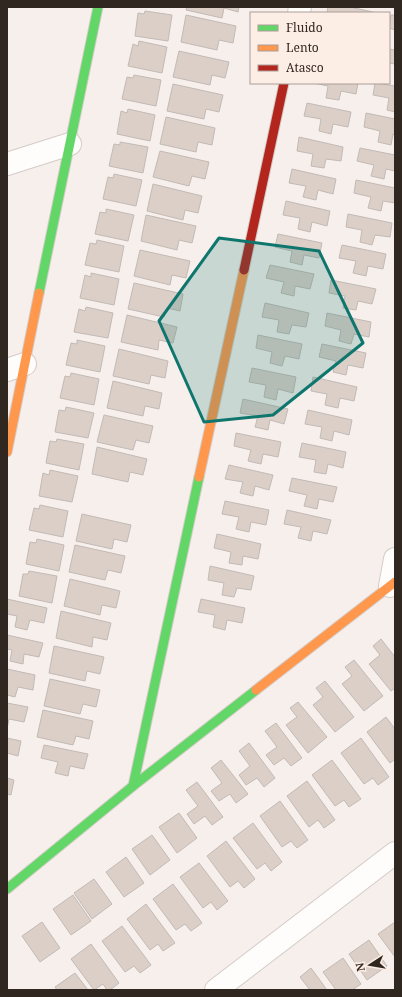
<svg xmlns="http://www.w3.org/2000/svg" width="402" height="997" font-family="'Noto Serif',serif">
<rect width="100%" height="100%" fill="#f7efeb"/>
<g fill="#dccfc8" stroke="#c2bab6">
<path d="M187 7H239L238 12 224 8 222 18 186 10Z"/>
<path d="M328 7H350L373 12V13H327Z"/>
<path d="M145 11 172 15 168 41 135 36 138 13 144 14Z"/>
<path d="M186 15 236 26 233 43 219 40 217 50 181 42Z"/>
<path d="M391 15H395V30L389 28Z"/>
<path d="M139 41 167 47 162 73 128 66 133 44 138 46Z"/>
<path d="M389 49 395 50V64L389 63Z"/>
<path d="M179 51 229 62 225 78 212 75 210 85 173 77Z"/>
<path d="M134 75 161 80 156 106 122 99 127 77 133 78Z"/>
<path d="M313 83H358L356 94 341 91 339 100 326 98 328 86Z"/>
<path d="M375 83 395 86V112L387 110 389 98 373 95Z"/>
<path d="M173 84 223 95 219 112 206 109 204 119 167 111Z"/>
<path d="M307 103 351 112 348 127 333 124 331 134 319 131 321 119 304 116Z"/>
<path d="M128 109 155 115 150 141 117 134 121 111 127 113Z"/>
<path d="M366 113 395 119V135L393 134 391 145 378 142 380 131 364 127Z"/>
<path d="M166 117 215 128 212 145 198 142 196 152 160 144Z"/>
<path d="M299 137 343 147 341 161 326 159 324 168 311 166 313 154 297 151Z"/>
<path d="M120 142 148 147 143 173 109 166 114 144 120 145Z"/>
<path d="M360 148 395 155V171L386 169 384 179 371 176 374 165 357 161Z"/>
<path d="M160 151 209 162 205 179 192 176 189 186 153 177Z"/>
<path d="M292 169 336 179 333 194 318 190 316 200 303 197 306 186 289 183Z"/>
<path d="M114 174 142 180 136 206 103 199 108 177 113 178Z"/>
<path d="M356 180 395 188V203L383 201 381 211 368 208 371 197 354 193Z"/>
<path d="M153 184 202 196 198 213 185 210 183 220 147 211Z"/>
<path d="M286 201 330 211 327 226 312 222 310 232 298 229 300 218 283 215Z"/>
<path d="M106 209 134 215 128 241 95 234 100 212 106 213Z"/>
<path d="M348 214 392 223 390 237 375 235 372 245 360 242 362 230 346 227Z"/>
<path d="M146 215 196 226 192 243 179 240 177 250 141 241Z"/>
<path d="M278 234 322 243 319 258 304 255 302 265 290 262 292 251 275 247Z"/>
<path d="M97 240 124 246 119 272 85 265 90 243 96 244Z"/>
<path d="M342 245 386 254 383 269 368 266 366 276 353 273 356 261 339 258Z"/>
<path d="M140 250 190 261 186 278 172 275 170 285 134 276Z"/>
<path d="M270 265 314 274 310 289 295 286 294 296 281 293 284 282 266 278Z"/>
<path d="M91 273 119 279 114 305 80 298 85 275 91 277Z"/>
<path d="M331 280 376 289 372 304 358 301 356 310 343 308 345 296 329 293Z"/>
<path d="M134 283 183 294 180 311 167 308 164 317 128 309Z"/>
<path d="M265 303 309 313 306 327 292 325 289 334 277 332 279 320 262 317Z"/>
<path d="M86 307 113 313 108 338 74 332 79 309 85 311Z"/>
<path d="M327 313 371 322 369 337 354 334 351 344 339 341 341 330 325 326Z"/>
<path d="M127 315 177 327 173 343 159 340 158 350 121 342Z"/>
<path d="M258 335 302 344 299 359 285 356 282 366 270 363 272 352 256 348Z"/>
<path d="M77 340 105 346 100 372 66 365 71 343 77 344Z"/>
<path d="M322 344 366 353 363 368 348 365 346 375 333 372 336 361 319 357Z"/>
<path d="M119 349 168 361 165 378 151 375 149 384 113 376Z"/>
<path d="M252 368 296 377 293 393 278 389 276 400 264 397 266 385 249 382Z"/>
<path d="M71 373 99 379 94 405 60 398 65 376 70 377Z"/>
<path d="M313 377 357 387 354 401 340 398 338 408 325 405 327 394 311 391Z"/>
<path d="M113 381 162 393 159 409 145 406 143 416 107 408Z"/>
<path d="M243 399 288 409 284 424 270 420 268 430 255 427 258 416 240 413Z"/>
<path d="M66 407 94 413 88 438 55 432 59 410 65 411Z"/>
<path d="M308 410 352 420 349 435 334 431 332 441 320 438 322 427 305 424Z"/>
<path d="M104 415 153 426 149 443 136 440 133 450 97 442Z"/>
<path d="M236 433 281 442 278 457 263 454 261 464 248 461 251 450 234 446Z"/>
<path d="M57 439 84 444 79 470 46 463 50 441 56 442Z"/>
<path d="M302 443 346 452 343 468 328 464 326 474 314 472 316 460 299 457Z"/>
<path d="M97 447 147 459 143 475 130 472 128 482 92 474Z"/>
<path d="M229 465 273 475 269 490 255 486 253 496 240 493 243 482 225 479Z"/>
<path d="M50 470 78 476 72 502 39 496 43 473 49 475Z"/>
<path d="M292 478 337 487 333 502 319 499 317 509 304 506 307 495 289 491Z"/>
<path d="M225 501 269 510 266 525 251 522 249 532 236 529 239 517 222 514Z"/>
<path d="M40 505 68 511 63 537 29 530 34 508 39 509Z"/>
<path d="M287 510 331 520 327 534 313 531 311 541 298 538 301 527 284 524Z"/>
<path d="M82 514 131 525 127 542 114 539 112 549 76 541Z"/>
<path d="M217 534 261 544 258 559 243 556 242 565 229 563 231 552 214 548Z"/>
<path d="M37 539 64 545 59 571 26 564 30 542 36 543Z"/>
<path d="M75 545 125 556 121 573 108 570 105 580 69 572Z"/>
<path d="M210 566 254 576 251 590 237 588 234 597 222 595 224 583 208 580Z"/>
<path d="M29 571 57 576 52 603 19 596 23 574H28Z"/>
<path d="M70 579 120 591 116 608 102 605 100 615 64 606Z"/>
<path d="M7 599 47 608 44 623 30 620 27 630 15 627 17 616 7 614Z"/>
<path d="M201 599 245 608 242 623 227 620 225 630 213 627 215 615 198 612Z"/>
<path d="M61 611 111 623 107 640 93 637 92 647 56 638Z"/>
<path d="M7 635 43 643 39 657 24 654 23 664 10 661 12 650 7 649Z"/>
<path d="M381 639 395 657V688L391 691 369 664 380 655 373 646Z"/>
<path d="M54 646 104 657 100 674 87 671 85 681 49 673Z"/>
<path d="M354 660 383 696 364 711 342 684 352 676 345 667Z"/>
<path d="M7 669 35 675 33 690 18 687 15 697 7 695Z"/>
<path d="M50 679 100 690 96 707 83 704 80 714 44 706Z"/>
<path d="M325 681 354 717 335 732 313 705 323 697 316 688Z"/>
<path d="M298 702 327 737 308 753 286 725 297 717 290 708Z"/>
<path d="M7 703 28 707 24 722 9 719 7 729Z"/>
<path d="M43 710 93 721 89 739 76 736 73 745 37 737Z"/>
<path d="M386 717 395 729V759L390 763 367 732Z"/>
<path d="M276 723 302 758 291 766 284 758 274 765 266 755 277 747 265 731Z"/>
<path d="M7 738 21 741 18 756 7 753Z"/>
<path d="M361 738 389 777 378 785 373 778 364 784 341 753Z"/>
<path d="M249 743 275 778 264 787 257 778 246 785 239 775 250 766 239 751Z"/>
<path d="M44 745 88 754 84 769 70 766 68 776 55 773 58 762 41 758Z"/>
<path d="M221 760 248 794 236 803 230 794 219 801 211 791 222 783 211 768Z"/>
<path d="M332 760 361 799 349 807 344 800 335 806 312 775Z"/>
<path d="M7 778 14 780 11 795 7 794Z"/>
<path d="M307 781 335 820 324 828 318 820 309 827 287 796Z"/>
<path d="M197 782 223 817 212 825 205 816 194 824 187 814 198 806 186 790Z"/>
<path d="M280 801 308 840 297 848 291 841 282 847 260 816Z"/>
<path d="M179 813 197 838 177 853 159 827Z"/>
<path d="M253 823 282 862 271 871 265 863 257 869 233 838Z"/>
<path d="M152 835 170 860 150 875 132 849Z"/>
<path d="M226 841 255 879 244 888 238 881 230 887 207 856Z"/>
<path d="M126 857 144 883 124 897 106 872Z"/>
<path d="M199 863 228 901 217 910 211 902 203 908 180 877Z"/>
<path d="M94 879 112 904 92 919 74 893Z"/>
<path d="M173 884 202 923 191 931 185 924 176 930 153 899Z"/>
<path d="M73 895 91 921 71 935 53 909Z"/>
<path d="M146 904 175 943 163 951 158 944 150 950 127 919Z"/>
<path d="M42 922 60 948 40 962 22 936Z"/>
<path d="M395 922V957L378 934Z"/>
<path d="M122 926 151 965 140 973 134 966 125 972 102 941Z"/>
<path d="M369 940 387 966 367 980 349 954Z"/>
<path d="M91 944 119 983 110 990H107L103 984 94 990 71 959Z"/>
<path d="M343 958 361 984 352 990H336L323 972Z"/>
<path d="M311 968 327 990H310L300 977Z"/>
<path d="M75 973 88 990H57L55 987Z"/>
</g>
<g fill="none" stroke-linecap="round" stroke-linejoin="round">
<g stroke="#d4ccc7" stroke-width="24">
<g id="street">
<path d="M299 13 300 7"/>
<path d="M7 164 70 144"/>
<path d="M7 370 25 364"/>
<path d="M390 586 395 559"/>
<path d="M216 990 395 853"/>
</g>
</g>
<g stroke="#d4ccc7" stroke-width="11">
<g id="fast">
<path d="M39 293 98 7"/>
<path d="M133 786 199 477"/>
<path d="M7 889 133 786 256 690"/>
</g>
</g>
<g stroke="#d4ccc7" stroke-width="11">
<g id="slow">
<path d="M7 452 39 293"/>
<path d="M199 477 244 270"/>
<path d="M256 690 395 582"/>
</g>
</g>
<g stroke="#d4ccc7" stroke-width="11">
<path id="jam" d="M244 270 284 83"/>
</g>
<use href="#street" stroke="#fefdfc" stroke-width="22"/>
<use href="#fast" stroke="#63d668" stroke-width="9"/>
<use href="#slow" stroke="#ff974d" stroke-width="9"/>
<use href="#jam" stroke="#b3261e" stroke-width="9"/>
</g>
<path fill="#0f766e" fill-opacity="0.2" stroke="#0f766e" stroke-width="3" stroke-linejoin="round" d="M219 238 319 251 363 343 273 415 204 422 159 321Z"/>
<rect width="402" height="997" fill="none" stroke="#302721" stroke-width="16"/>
<rect x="250" y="12" width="140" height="72" fill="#fdeee5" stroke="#ab9e97"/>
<rect x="258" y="25" width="20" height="6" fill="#63d668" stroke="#ab9e97"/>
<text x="286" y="32" font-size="12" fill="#302721">Fluido</text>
<rect x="258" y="45" width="20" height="6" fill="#ff974d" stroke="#ab9e97"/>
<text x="286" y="52" font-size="12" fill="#302721">Lento</text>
<rect x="258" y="65" width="20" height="6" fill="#b3261e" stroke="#ab9e97"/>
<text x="286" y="72" font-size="12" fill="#302721">Atasco</text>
<g transform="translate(370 965) rotate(258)" stroke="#fdeee5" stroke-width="3" paint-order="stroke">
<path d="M0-3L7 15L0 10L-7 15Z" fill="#302721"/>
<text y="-6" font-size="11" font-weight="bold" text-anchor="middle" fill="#302721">N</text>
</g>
</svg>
